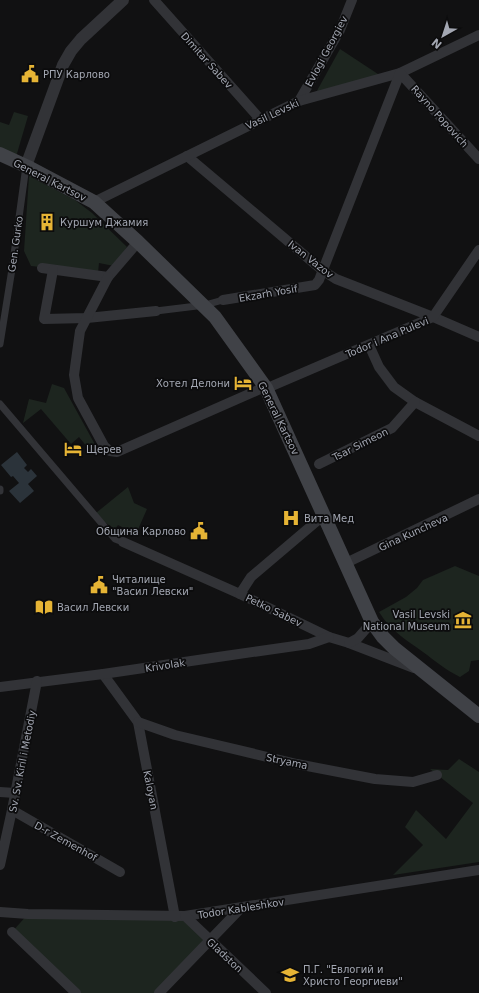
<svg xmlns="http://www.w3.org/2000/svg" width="479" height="993" font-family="'DejaVu Sans',sans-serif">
<rect width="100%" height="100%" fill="#111112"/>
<g fill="#1d251f">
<path d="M340 49 384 78 313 98Z"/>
<path d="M14 112 28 116 16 157 0 150V122L9 125Z"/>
<path d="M29 176 75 200 92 213 127 247 114 266 99 263 98 273 31 266 24 251Z"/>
<path d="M52 384 64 388 98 450 93 454 79 437 71 444 41 409 23 423 29 399 46 403Z"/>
<path d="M128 487 134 503 147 509 136 534 118 525 115 529 103 521 96 513Z"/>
<path d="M455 566 479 576V660L471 661 469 671 460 677C446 670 435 661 423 652 405 639 391 631 379 612L406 597 417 588 423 580Z"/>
<path d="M459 759 479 772V862L393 875 423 845 405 827 416 810 446 839 473 803 430 769 448 770Z"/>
<path d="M28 914 185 916 210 940 159 993H76L12 932Z"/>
</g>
<path fill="#2b333a" d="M17 452 27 465 24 468 28 472 31 469 37 476 28 484 34 491 20 503 9 491 19 483 13 476 11 477 1 465Z"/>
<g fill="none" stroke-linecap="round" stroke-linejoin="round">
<g stroke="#323337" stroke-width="7">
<path d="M156 311 205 305 223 300"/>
<path d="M0 344 12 269 26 166"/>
<path d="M0 404 115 539 123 542"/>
<path d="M0 489V491"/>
</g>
<g stroke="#323337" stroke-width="10">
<path d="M154 0 260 119"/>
<path d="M299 101 340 30 352 0"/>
<path d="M187 156 322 270 336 279 433 317 479 337"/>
<path d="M94 202 299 101 400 73 479 35"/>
<path d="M42 268 108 277 138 242"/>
<path d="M53 270 44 319 87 318 156 311"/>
<path d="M108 277 80 331 74 375 78 398 104 446 110 451 117 452 258 390 272 386 433 317 479 250"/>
<path d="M223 300 315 285 319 280 400 73 479 159"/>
<path d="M369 345 379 367 394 387 415 402 479 436"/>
<path d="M319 464 392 428 415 402"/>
<path d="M123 542 240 594 329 637 349 643 414 668"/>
<path d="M346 563 479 499"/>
<path d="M240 594 251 577 317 521 324 517"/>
<path d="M349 643 358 638 372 622"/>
<path d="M103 674 138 722 175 917"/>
<path d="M0 687 103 674 225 656 309 644 329 637"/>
<path d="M138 722 175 735 297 764 375 779 413 782 437 775"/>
<path d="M0 792 15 793"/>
<path d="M12 810 120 872"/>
<path d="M0 865 12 810 37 681"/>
<path d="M0 912 28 914 185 916 479 870"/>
<path d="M185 916 266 993"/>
<path d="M12 932 76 993"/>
<path d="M159 993 240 909"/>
</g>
<path stroke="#323337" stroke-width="12" d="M26 166 63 65 71 51 81 39 123 0"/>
<path stroke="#404247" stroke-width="14" d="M0 154 26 166 94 202 138 242 215 317 266 388 372 622 383 637 394 648 479 716"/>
</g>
<defs>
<g id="civic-bare" transform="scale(1.38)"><path d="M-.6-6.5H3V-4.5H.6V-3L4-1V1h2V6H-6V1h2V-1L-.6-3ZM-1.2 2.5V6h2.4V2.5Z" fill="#e6b435" stroke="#0c0c0d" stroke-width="2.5" paint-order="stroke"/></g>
<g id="building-bare" transform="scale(1.38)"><path d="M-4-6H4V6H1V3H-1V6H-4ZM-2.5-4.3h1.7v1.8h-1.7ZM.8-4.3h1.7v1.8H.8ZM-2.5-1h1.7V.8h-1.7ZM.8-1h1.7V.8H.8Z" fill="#e6b435" stroke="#0c0c0d" stroke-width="2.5" paint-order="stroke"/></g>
<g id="hotel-bare" transform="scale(1.38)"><path d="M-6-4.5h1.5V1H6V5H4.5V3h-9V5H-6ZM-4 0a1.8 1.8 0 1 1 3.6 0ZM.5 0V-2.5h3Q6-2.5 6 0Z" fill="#e6b435" stroke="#0c0c0d" stroke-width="2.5" paint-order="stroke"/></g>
<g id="hospital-bare" transform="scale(1.38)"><path d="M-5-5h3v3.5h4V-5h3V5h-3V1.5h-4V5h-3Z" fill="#e6b435" stroke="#0c0c0d" stroke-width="2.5" paint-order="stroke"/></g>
<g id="library-bare" transform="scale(1.38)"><path d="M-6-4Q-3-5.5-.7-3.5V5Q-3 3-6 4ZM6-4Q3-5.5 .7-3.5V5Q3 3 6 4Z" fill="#e6b435" stroke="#0c0c0d" stroke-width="2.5" paint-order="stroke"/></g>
<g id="museum-bare" transform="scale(1.38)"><path d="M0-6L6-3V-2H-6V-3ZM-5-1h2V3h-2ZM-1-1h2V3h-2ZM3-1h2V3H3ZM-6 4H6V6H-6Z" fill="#e6b435" stroke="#0c0c0d" stroke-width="2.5" paint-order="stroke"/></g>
<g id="school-bare" transform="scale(1.38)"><path d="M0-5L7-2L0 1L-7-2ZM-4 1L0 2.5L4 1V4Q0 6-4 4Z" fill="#e6b435" stroke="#0c0c0d" stroke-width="2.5" paint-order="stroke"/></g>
</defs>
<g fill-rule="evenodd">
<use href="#civic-bare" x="30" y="74"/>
<use href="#building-bare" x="47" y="222"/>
<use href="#hotel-bare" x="243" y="383"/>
<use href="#hotel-bare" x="73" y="449"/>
<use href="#hospital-bare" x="291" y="518"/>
<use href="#civic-bare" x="199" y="531"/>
<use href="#civic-bare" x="99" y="585"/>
<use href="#library-bare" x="44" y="607"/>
<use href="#museum-bare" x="463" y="620"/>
<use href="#school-bare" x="290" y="975"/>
</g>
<g text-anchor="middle" stroke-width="3.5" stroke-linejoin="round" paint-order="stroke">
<g font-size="10" fill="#a3a7b2" stroke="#0c0c0d">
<text transform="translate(326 51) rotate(-62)" y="4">Evlogi Georgiev</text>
<text transform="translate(207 60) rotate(48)" y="4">Dimitar Sabev</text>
<text transform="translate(272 114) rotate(-25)" y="4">Vasil Levski</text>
<text transform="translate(440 116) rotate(48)" y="4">Rayno Popovich</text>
<text transform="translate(50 180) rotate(27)" y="4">General Kartsov</text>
<text transform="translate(15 244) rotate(-82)" y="4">Gen. Gurko</text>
<text transform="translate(311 259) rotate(38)" y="4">Ivan Vazov</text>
<text transform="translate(268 293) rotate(-10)" y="4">Ekzarh Yosif</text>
<text transform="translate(387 337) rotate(-23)" y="4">Todor i Ana Pulevi</text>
<text transform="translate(279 418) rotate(64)" y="4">General Kartsov</text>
<text transform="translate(360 444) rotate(-27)" y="4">Tsar Simeon</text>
<text transform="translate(413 532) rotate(-25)" y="4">Gina Kuncheva</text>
<text transform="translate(274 610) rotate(26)" y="4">Petko Sabev</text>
<text transform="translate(165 665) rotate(-9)" y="4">Krivolak</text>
<text transform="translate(22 761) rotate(-79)" y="4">Sv. Sv. Kiril i Metodiy</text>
<text transform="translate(287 761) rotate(12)" y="4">Stryama</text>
<text transform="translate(151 790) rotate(79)" y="4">Kaloyan</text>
<text transform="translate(66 841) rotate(29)" y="4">D-r Zemenhof</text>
<text transform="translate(241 908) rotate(-9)" y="4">Todor Kableshkov</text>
<text transform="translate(225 955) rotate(43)" y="4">Gladston</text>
</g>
<g font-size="10" fill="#a3a7b2" stroke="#0c0c0d" text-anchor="start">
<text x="43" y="78">РПУ Карлово</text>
<text x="60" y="226">Куршум Джамия</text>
<text x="230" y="387" text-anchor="end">Хотел Делони</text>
<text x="86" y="453">Щерев</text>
<text x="304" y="522">Вита Мед</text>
<text x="186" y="535" text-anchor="end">Община Карлово</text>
<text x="112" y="583">Читалище<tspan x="112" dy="12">"Васил Левски"</tspan></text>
<text x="57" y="611">Васил Левски</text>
<text x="450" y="618" text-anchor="end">Vasil Levski<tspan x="450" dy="12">National Museum</tspan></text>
<text x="303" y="973">П.Г. "Евлогий и<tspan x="303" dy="12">Христо Георгиеви"</tspan></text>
</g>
</g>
<g transform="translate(443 36) rotate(219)" stroke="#0c0c0d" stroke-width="3" paint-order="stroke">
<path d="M0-3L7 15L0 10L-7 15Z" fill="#a3a7b2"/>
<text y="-6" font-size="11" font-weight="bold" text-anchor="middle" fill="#a3a7b2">N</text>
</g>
</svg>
